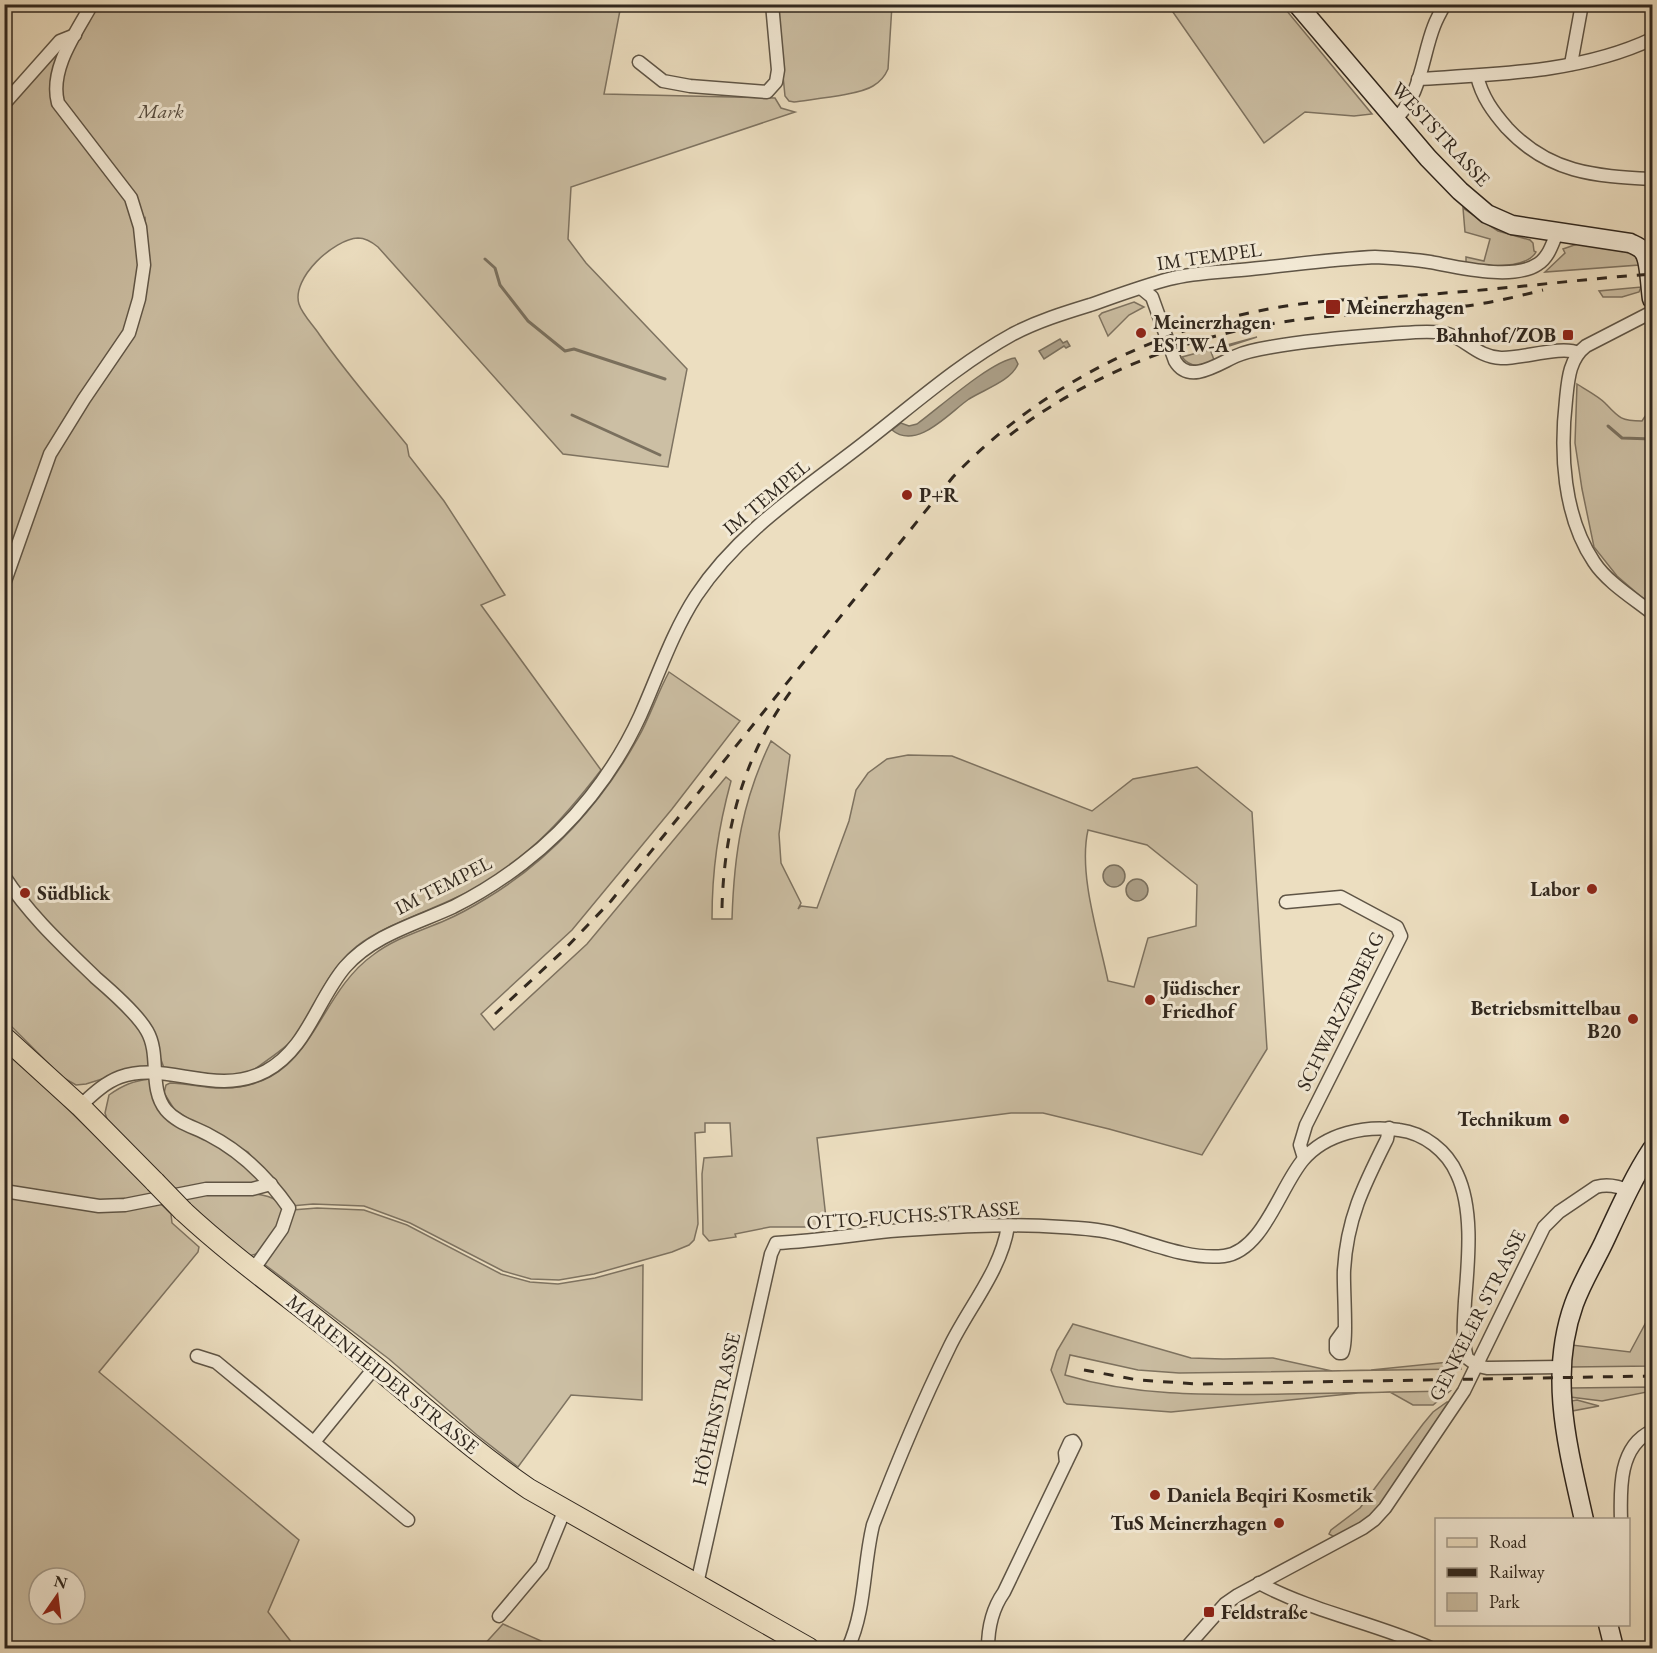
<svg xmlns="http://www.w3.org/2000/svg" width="1657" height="1653" font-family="'EB Garamond',serif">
<rect width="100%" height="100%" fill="#ecdec0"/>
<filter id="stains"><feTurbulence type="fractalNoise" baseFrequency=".00333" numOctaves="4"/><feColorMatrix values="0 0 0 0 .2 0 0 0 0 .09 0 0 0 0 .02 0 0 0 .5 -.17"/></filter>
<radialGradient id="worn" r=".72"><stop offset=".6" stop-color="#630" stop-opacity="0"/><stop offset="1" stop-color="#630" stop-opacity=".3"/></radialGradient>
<g fill="#ccbfa4" stroke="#7e7361" stroke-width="1.5" fill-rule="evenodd">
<path d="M94 5H621L604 94 775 98 781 108 795 112 571 187 568 239 586 263 687 369 668 467 563 454 378 247C372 242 366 238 358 238 334 239 291 278 299 304 302 314 313 325 319 334 346 373 377 408 407 445L409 456 444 501 505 595 481 605 601 770C563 820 522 865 464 894 432 910 384 925 357 946 327 970 316 1005 296 1036 288 1048 255 1068 242 1078L164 1068 150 1029 46 925 5 875V591L53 457 131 334 146 266 145 218 137 226 142 263 126 331 47 454 5 573V106Z"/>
<path d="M776 5H892L888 69C885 76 880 82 873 86 859 95 813 99 794 102L789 101 785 96Z"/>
<path d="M1168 5H1282L1372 114 1354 116 1305 112 1264 143Z"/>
<path d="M1463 208 1498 231 1530 240 1533 243 1534 251 1536 252C1526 270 1484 266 1466 264V257L1484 261 1490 239 1465 232Z"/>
<path d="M1580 243 1622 248 1635 255 1639 265 1545 272 1565 253 1563 249Z"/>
<path d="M1641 287 1639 292 1622 297H1603L1599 291Z"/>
<path d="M1134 302 1144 307 1129 315 1108 336 1099 316 1102 313Z"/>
<path d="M1257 337 1223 348 1226 355 1224 356 1220 347 1210 349 1214 360C1202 366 1191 369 1182 357Z"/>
<path d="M1577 384C1586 390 1598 396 1605 403 1619 418 1621 421 1642 421L1652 406V606L1617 576 1594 547 1582 489 1575 443Z"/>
<path d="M669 672 740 721 672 809 572 930 481 1014 494 1030 587 944 726 777 731 781C718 829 712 870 712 919H732C734 854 742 801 771 741L790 755 779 834 781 863 801 903 798 909 801 906 817 908 849 821 856 790 868 773 887 759 908 755 952 756 1092 811 1133 779 1197 767 1252 812 1267 1049 1202 1155 1109 1129 1043 1113H1011L817 1138 827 1227H770L735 1234 736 1237 709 1241 703 1234 702 1174 704 1158 732 1156 730 1123H705V1132L695 1133 698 1224 694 1240 689 1245 672 1252 594 1274 559 1280 531 1279 503 1271 410 1223 364 1206 313 1204 291 1206 248 1152 207 1131 174 1109 164 1093 166 1085 170 1083C188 1083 206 1089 224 1088 314 1087 314 997 373 955 395 938 421 931 446 920 460 914 474 906 487 898 550 860 602 803 638 738 650 717 657 694 669 672ZM1088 830 1147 845 1197 885 1196 926 1148 938 1134 987 1108 981C1099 937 1078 874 1088 830Z"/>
<path d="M4 879 145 1032 150 1067 131 1070 86 1084 76 1085 62 1077 5 1020Z"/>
<path d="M4 1047 157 1196 100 1202 5 1188Z"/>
<path d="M150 1079 158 1106 206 1139 242 1161 260 1180 257 1184 177 1191 108 1122 105 1113 109 1095C123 1085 133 1081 150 1079Z"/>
<path d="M221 1192C238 1193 295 1189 281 1222 277 1233 267 1243 260 1253L249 1256 185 1203 183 1197Z"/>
<path d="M4 1194 97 1209 160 1203 171 1214 172 1223 199 1247 198 1252 99 1372 299 1540 268 1612 296 1648H5ZM39 1578H75V1614H39Z"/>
<path d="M317 1208 364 1210 407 1225 501 1274 530 1282 558 1284 595 1278 643 1265 642 1400 571 1395 518 1467 477 1435 389 1359 264 1264 292 1210Z"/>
<path d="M1652 1311V1366L1570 1367 1572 1345 1630 1352Z"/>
<path d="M1073 1324 1191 1358 1223 1359 1273 1358 1332 1371 1371 1370 1459 1361 1461 1369 1179 1373 1138 1370 1070 1355 1065 1375C1139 1397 1209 1395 1286 1394 1340 1393 1395 1392 1450 1391L1433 1405H1413L1390 1392 1358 1393 1171 1412 1067 1404 1064 1402 1051 1370 1057 1351Z"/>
<path d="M1652 1387V1391L1602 1401 1570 1397V1388Z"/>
<path d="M1577 1400 1599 1406 1572 1411 1571 1401Z"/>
<path d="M1447 1402H1452L1372 1516 1336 1538 1329 1534 1331 1530 1360 1508 1423 1424 1433 1412Z"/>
<path d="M503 1624 557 1648H481Z"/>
</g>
<g fill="#aca089" stroke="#7a705e" stroke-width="1.5">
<path d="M1060 339 1063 343 1067 341 1070 346 1066 348 1064 346 1044 359 1039 351Z"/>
<path d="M1015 358 1018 364C1011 381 985 389 969 399 950 412 917 451 892 430L901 423 909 426 917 424C939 408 991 361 1015 358Z"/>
<circle cx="1114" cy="876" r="11"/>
<circle cx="1137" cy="890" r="11"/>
</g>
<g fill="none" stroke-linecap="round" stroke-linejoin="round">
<g stroke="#7a705e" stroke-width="3">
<path d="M485 259 495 268 500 285 528 321 565 351 574 349 665 379"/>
<path d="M572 415 660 455"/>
<path d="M1608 426 1622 438 1652 439"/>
</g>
<g stroke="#5f5546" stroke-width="15">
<g id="minor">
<path d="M639 62 663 81 690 86 767 92 776 82 778 70 772 4"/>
<path d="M1571 64 1582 4"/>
<path d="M1477 76C1482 97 1493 112 1507 128 1549 173 1594 176 1652 179"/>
<path d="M1418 79C1496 74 1580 73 1652 39"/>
<path d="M4 104 60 41 75 35"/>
<path d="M1394 120C1421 98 1422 56 1434 26 1437 18 1441 11 1445 4"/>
<path d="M1141 288 1152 297 1175 361C1189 385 1218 364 1236 356 1247 351 1259 349 1271 347 1310 340 1349 337 1389 334 1407 333 1426 330 1444 333 1465 337 1476 357 1501 358 1521 359 1562 345 1578 353"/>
<path d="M1652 312 1586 346C1569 359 1568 380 1566 400 1560 452 1563 516 1594 562 1607 582 1633 598 1652 613"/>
<path d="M4 584 50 454 84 399 129 333 139 299 144 265 140 227 131 198 58 103C49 69 76 33 92 4"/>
<path d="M4 876C29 915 63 946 96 978 110 990 138 1015 147 1031 161 1055 148 1088 166 1110 177 1123 194 1127 209 1135 242 1152 268 1178 289 1208L282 1229 253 1270"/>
<path d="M1286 902 1341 897 1397 927 1401 936 1306 1125 1300 1145 1304 1158"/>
<path d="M80 1106C92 1095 104 1083 120 1077 167 1060 214 1098 266 1071 307 1049 317 1000 345 967 373 935 416 924 453 907 477 895 501 880 523 863 573 825 614 773 640 716 658 676 672 633 696 596 735 537 792 498 847 456 902 415 953 367 1013 334 1038 321 1064 313 1090 305 1116 296 1143 286 1169 279 1195 272 1224 272 1251 269 1292 265 1333 259 1375 257 1393 258 1411 259 1430 262 1458 267 1513 281 1538 264 1549 257 1552 244 1557 233"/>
<path d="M4 1191 99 1206 125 1205 206 1189H252L271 1184"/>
<path d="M1344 1330 1336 1341V1350L1339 1353H1342C1348 1345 1343 1286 1344 1270 1347 1218 1364 1185 1387 1139L1389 1128"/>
<path d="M197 1356 216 1362 408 1520"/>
<path d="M314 1442 375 1367"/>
<path d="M1621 1520C1620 1488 1619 1446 1652 1431"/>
<path d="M1259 1583C1313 1612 1375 1623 1431 1648"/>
<path d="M697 1584 771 1254 776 1243C814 1241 852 1235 890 1231 946 1227 1004 1223 1061 1227 1080 1228 1099 1229 1117 1234 1151 1243 1188 1260 1224 1256 1263 1251 1280 1187 1303 1160 1326 1133 1366 1125 1399 1130 1424 1133 1447 1151 1457 1174 1474 1210 1468 1263 1465 1301 1464 1320 1462 1340 1467 1358L1478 1366 1487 1368 1561 1367"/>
<path d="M499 1616 542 1565 565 1509"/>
<path d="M848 1648C866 1609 863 1566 873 1525 896 1465 921 1405 949 1348 968 1308 1001 1271 1008 1226"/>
<path d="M988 1648C988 1629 992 1609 1004 1592L1075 1444 1073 1441 1070 1442 1065 1453 1066 1463"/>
<path d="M1186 1648 1225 1604 1238 1595 1363 1528 1374 1520 1385 1508 1464 1391 1544 1227 1559 1212 1596 1187C1607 1184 1618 1186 1629 1191"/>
</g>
</g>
<g stroke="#30271e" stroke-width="21">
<g id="secondary">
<path d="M1297 4 1428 158 1460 191 1487 214 1512 225 1630 243C1634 245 1640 247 1643 251 1650 259 1650 288 1652 299"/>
<path d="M1584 1520C1568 1448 1548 1376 1574 1304 1582 1282 1594 1263 1604 1242 1619 1210 1633 1178 1652 1149"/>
<path d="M1608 1624 1614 1648"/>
</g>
</g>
<g stroke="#30271e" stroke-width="22">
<g id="primary">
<path d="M4 1037 80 1106 155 1182"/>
<path d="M183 1211C239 1263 302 1306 361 1355 417 1400 470 1449 529 1489L809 1648"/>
</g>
</g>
<use href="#minor" stroke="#f3ead6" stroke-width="12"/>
<use href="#secondary" stroke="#f3ead6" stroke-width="18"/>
<use href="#primary" stroke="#ecdec0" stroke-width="20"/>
<g stroke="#30271e" stroke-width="3" stroke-dasharray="10 10" stroke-linecap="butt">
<path d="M1010 435C1094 370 1199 332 1304 319 1352 313 1401 313 1449 308 1481 305 1512 298 1543 290"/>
<path d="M722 908C724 827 745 752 794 687"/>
<path d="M495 1014 562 952 611 901 953 477C1042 384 1159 326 1286 306 1339 298 1392 298 1445 293 1514 288 1583 279 1652 274"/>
<path d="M1084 1370 1138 1380 1198 1384 1652 1376"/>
</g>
<g stroke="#30271e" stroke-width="22" stroke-linecap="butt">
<path id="primary-bridge" d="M155 1182 183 1211"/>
</g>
<use href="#primary-bridge" stroke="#ecdec0" stroke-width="20"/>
</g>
<g fill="#8f2418" stroke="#f3ead6" stroke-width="2">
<rect x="1325" y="299" width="16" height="16" rx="3"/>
<circle cx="1141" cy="333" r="6"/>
<rect x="1562" y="329" width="12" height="12" rx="3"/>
<circle cx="907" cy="495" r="6"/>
<circle cx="1592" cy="889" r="6"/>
<circle cx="25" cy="893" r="6"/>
<circle cx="1150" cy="1000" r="6"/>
<circle cx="1633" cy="1019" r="6"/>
<circle cx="1564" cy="1119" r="6"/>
<circle cx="1155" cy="1495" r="6"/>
<circle cx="1279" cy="1523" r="6"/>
<rect x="1203" y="1606" width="12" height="12" rx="3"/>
</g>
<g text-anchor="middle" stroke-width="6" stroke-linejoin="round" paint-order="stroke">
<g font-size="20" font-style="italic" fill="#574d40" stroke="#f3ead6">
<text x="161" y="118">Mark</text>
</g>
<g font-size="20" fill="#30271e" stroke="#f3ead6">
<text transform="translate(1441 134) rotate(47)" y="7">WESTSTRASSE</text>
<text transform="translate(1209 256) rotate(-8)" y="7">IM TEMPEL</text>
<text transform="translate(766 497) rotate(-40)" y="7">IM TEMPEL</text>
<text transform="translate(443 885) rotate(-27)" y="7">IM TEMPEL</text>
<text transform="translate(1340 1011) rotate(-64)" y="7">SCHWARZENBERG</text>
<text transform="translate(913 1215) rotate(-4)" y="7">OTTO-FUCHS-STRASSE</text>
<text transform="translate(1477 1315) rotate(-63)" y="7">GENKELER STRASSE</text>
<text transform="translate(383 1374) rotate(39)" y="7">MARIENHEIDER STRASSE</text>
<text transform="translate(716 1409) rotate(-77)" y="7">HÖHENSTRASSE</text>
</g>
<g font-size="20" font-weight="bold" fill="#30271e" stroke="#f3ead6" text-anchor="start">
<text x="1346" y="314">Meinerzhagen</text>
<text x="1153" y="329">Meinerzhagen<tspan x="1153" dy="23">ESTW-A</tspan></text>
<text x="1556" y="342" text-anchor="end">Bahnhof/ZOB</text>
<text x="919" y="502">P+R</text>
<text x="1580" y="896" text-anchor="end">Labor</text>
<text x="37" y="900">Südblick</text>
<text x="1162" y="995">Jüdischer<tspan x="1162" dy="23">Friedhof</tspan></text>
<text x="1621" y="1015" text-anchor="end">Betriebsmittelbau<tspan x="1621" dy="23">B20</tspan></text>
<text x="1552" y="1126" text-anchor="end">Technikum</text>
<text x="1167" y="1502">Daniela Beqiri Kosmetik</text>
<text x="1267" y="1530" text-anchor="end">TuS Meinerzhagen</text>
<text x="1221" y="1619">Feldstraße</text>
</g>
</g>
<rect width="1657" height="1653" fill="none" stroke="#ecdec0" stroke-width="24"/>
<rect x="6" y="6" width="1645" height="1641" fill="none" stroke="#30271e" stroke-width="3"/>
<rect x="12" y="12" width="1633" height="1629" fill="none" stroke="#30271e" stroke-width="1.5"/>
<rect x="1435" y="1518" width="195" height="108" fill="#f3ead6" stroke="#a59c8c" stroke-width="1.5"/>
<rect x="1447" y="1538" width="30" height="9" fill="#ecdec0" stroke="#a59c8c" stroke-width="1.5"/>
<text x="1489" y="1548" font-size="18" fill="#30271e">Road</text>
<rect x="1447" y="1568" width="30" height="9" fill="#30271e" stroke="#a59c8c" stroke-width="1.5"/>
<text x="1489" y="1578" font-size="18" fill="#30271e">Railway</text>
<rect x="1447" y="1593" width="30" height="18" fill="#ccbfa4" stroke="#a59c8c" stroke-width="1.5"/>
<text x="1489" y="1608" font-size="18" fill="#30271e">Park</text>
<g transform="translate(57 1596) rotate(14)"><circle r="28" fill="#f3ead6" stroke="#a59c8c" stroke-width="1.5"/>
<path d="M0-4.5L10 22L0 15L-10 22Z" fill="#8f2418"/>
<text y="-9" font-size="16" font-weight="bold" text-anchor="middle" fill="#30271e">N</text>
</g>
<rect width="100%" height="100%" filter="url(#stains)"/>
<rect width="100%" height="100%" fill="url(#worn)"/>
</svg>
